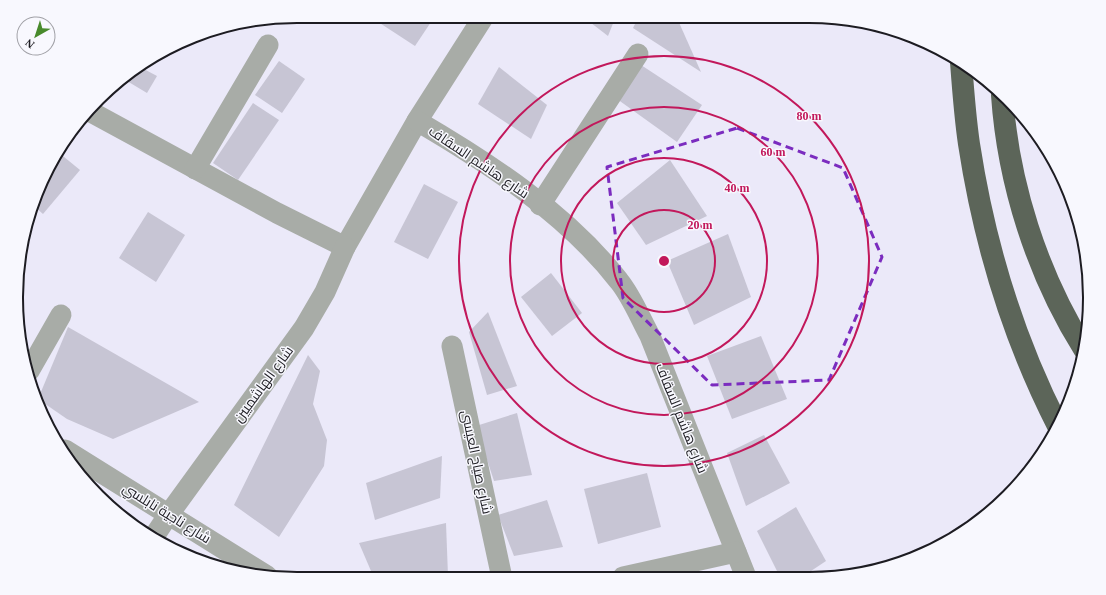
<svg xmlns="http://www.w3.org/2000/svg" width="1106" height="595" font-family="'Times New Roman',Cairo,serif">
<rect width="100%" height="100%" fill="#ebe9f9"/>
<g fill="#c7c5d4">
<path d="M369 16H435L415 46Z"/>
<path d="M582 16H616L608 36Z"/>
<path d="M639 16H675L677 18 701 72 633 28Z"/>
<path d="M279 61 305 79 282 113 255 95Z"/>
<path d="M641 65 702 105 677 142 617 99Z"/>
<path d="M140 67 157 76 147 93 122 78Z"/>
<path d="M499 67 547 105 531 139 478 104Z"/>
<path d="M253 103 279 120 238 180 213 163Z"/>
<path d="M58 152 80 170 43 214 34 206Z"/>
<path d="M670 160 707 216 646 245 617 203Z"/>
<path d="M424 184 458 202 428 259 394 242Z"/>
<path d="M148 212 185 235 156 282 119 258Z"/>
<path d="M728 234 751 297 694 325 667 261Z"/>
<path d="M551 273 582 313 552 336 521 297Z"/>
<path d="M488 312 517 386 487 395 469 332Z"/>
<path d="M68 327 199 402 113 439 67 419 38 399Z"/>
<path d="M761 336 787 399 732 419 707 356Z"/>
<path d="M308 355 320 371 313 404 327 440 324 466 279 537 234 505Z"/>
<path d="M517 413 532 475 494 481 476 426Z"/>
<path d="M764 435 790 483 746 506 727 453Z"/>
<path d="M442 456 440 498 375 520 366 483Z"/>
<path d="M647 473 661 527 598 544 584 489Z"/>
<path d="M547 500 563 547 514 556 498 515Z"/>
<path d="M796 507 826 561 802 577H780L757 531Z"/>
<path d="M446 523 448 576 440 578H374L359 543Z"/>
</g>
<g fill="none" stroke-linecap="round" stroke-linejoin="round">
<g stroke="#a8aca7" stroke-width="21">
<path d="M91 112 277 213 345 247 417 121 484 16"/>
<path d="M417 121C489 163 567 214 619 281 632 297 640 318 650 336L746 577"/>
<path d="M195 169 268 45"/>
<path d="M540 205 638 54"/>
<path d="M452 346 502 578"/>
<path d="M29 371 61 315"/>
<path d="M65 450 267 576"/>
<path d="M153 538 169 514 304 328 325 292 345 247"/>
<path d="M623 577 736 552"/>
</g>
<g stroke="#5c6559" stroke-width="22">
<path d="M961 62C963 89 965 117 969 144 984 242 1013 338 1058 426"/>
<path d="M1002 95C1008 183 1037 274 1084 349"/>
</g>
</g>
<path fill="none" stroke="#7b2cbf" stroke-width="3" stroke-dasharray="8 5" stroke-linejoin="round" d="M737 128 843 168 882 257 829 380 712 385 623 298 607 167Z"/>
<g fill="none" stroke="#c2185b" stroke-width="2">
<circle cx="664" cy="261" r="51"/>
<circle cx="664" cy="261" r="103"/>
<circle cx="664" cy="261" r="154"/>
<circle cx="664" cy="261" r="205"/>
</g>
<g text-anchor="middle" stroke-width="3" stroke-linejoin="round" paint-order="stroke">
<g font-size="14" fill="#1d1c22" stroke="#f8f8fe">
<text transform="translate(479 162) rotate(34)" y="5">شارع هاشم السقاف</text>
<text transform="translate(263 384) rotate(-54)" y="5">شارع الهاشميين</text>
<text transform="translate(682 418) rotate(68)" y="5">شارع هاشم السقاف</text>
<text transform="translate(477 462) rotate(78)" y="5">شارع صياح العيسى</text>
<text transform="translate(167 513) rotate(32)" y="5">شارع ناجية نابلسي</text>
</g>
</g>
<path d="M0 0H1106V595H0ZM297 23H809A274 274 0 0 1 1083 297V298A274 274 0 0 1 809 572H297A274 274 0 0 1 23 298V297A274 274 0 0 1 297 23Z" fill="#f8f8fe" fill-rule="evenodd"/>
<path fill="none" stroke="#1d1c22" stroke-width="2" d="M297 23H809A274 274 0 0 1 1083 297V298A274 274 0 0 1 809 572H297A274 274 0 0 1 23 298V297A274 274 0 0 1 297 23Z"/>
<circle cx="664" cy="261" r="6" fill="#c2185b" stroke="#f8f8fe" stroke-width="2"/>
<g font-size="12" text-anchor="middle" font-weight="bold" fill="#c2185b" stroke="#f8f8fe" stroke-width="3" stroke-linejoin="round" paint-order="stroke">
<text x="809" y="120">80 m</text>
<text x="773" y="156">60 m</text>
<text x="737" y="192">40 m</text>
<text x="700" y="229">20 m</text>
</g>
<g transform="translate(36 36) rotate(219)"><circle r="19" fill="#f8f8fe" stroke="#a0a0a6"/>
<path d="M0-3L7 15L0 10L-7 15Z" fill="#488a2c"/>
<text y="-6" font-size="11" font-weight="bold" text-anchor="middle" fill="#1d1c22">N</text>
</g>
</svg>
